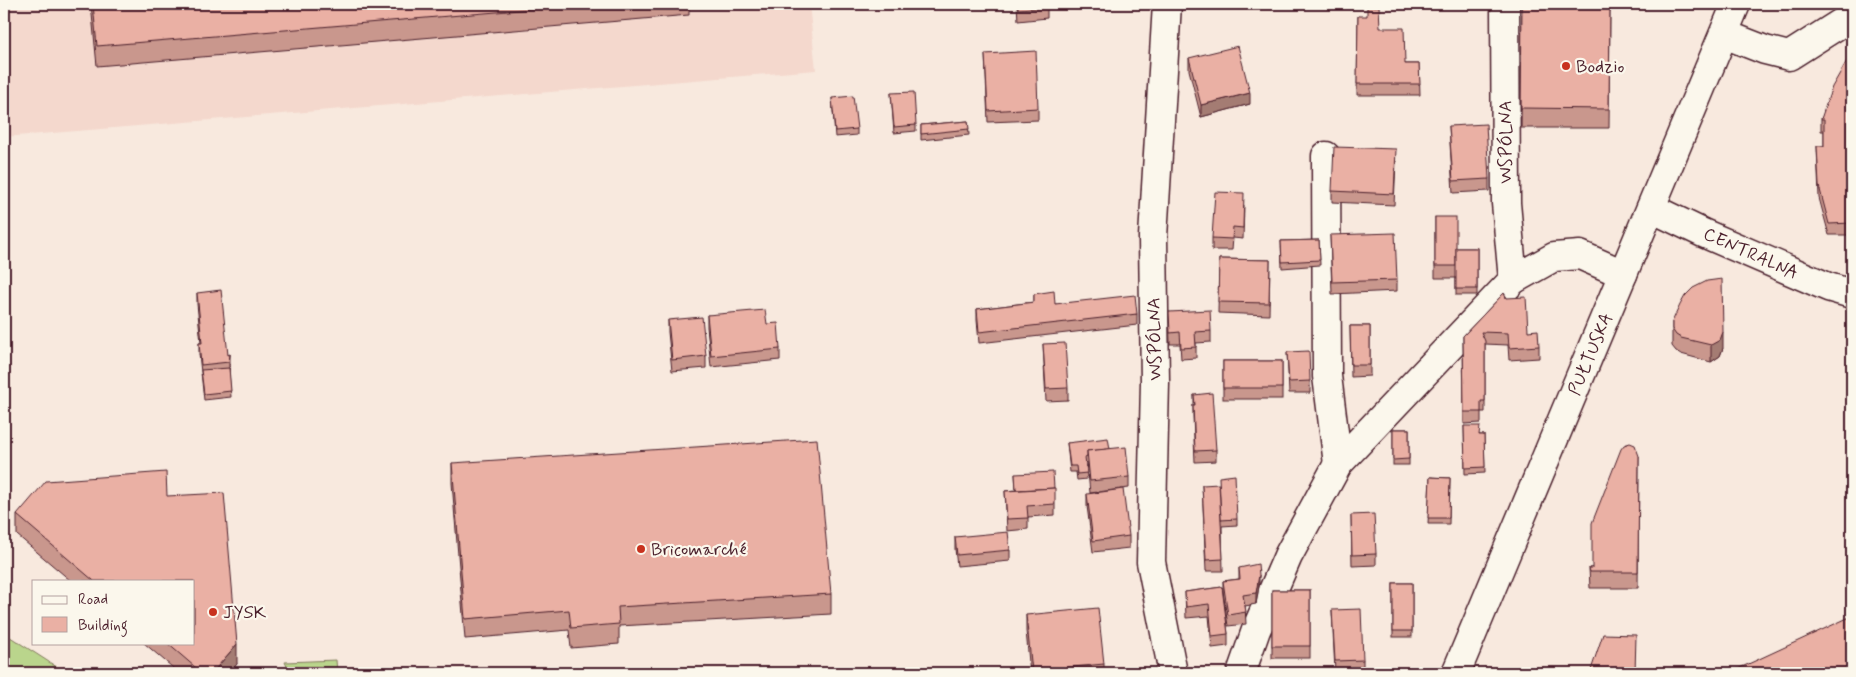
<svg xmlns="http://www.w3.org/2000/svg" width="1856" height="677" font-family="Mynerve,sans-serif">
<rect width="100%" height="100%" fill="#f8e9de"/>
<filter id="ink" filterUnits="userSpaceOnUse"><feTurbulence type="fractalNoise" baseFrequency=".02" numOctaves="2"/><feDisplacementMap in="SourceGraphic" scale="10" xChannelSelector="R" yChannelSelector="G"/><feConvolveMatrix kernelMatrix="1 2 1 2 8 2 1 2 1" color-interpolation-filters="sRGB"/></filter>
<g filter="url(#ink)">
<path fill="#f4d8cd" d="M4 4H809L816 70 4 137Z"/>
<g fill="#bad58c" stroke="#827a5c">
<path d="M4 633 66 673H4Z"/>
<path d="M336 660 337 673H290L285 662Z"/>
</g>
<g fill="none" stroke-linecap="round" stroke-linejoin="round">
<g stroke="#4a1f2b" stroke-width="31">
<g id="minor">
<path d="M1167 4 1153 237 1155 382 1151 562 1173 673"/>
<path d="M1505 4 1506 203 1513 280"/>
<path d="M1724 34 1765 50 1789 56 1852 16"/>
<path d="M1326 156 1327 376 1338 464"/>
<path d="M1651 208 1703 233 1828 287 1852 294"/>
<path d="M1241 673 1256 630 1288 556 1338 464 1513 280 1554 257 1580 255 1623 274"/>
<path d="M1456 673 1736 4"/>
</g>
</g>
<use href="#minor" stroke="#fbf7ec" stroke-width="28"/>
</g>
<g fill="#c9978d" stroke="#4a1f2b">
<path d="M91 4H689V15L97 66Z"/>
<path d="M1017 4H1047V18L1018 21Z"/>
<path d="M1458 4H1486V5Z"/>
<path d="M1522 4H1610L1609 128H1521Z"/>
<path d="M1358 16 1380 28 1405 64H1419L1420 95H1357Z"/>
<path d="M1852 52V235H1829L1819 198 1817 146H1824V131H1821V119Z"/>
<path d="M985 54 1038 108V120L988 122Z"/>
<path d="M1189 58 1250 104 1201 117 1189 70Z"/>
<path d="M891 93 916 125V131L894 133Z"/>
<path d="M832 98 857 129V135L835 137Z"/>
<path d="M968 121 969 135 921 140V125Z"/>
<path d="M1449 126 1489 179V191L1453 193Z"/>
<path d="M1396 161 1394 205 1332 202V191Z"/>
<path d="M1244 205 1243 239 1233 238 1232 250H1212V238Z"/>
<path d="M1435 217 1456 248H1477V295H1456V278H1435Z"/>
<path d="M1330 235 1397 280V291L1332 294Z"/>
<path d="M1319 240 1320 265 1282 268 1281 241Z"/>
<path d="M1219 259 1270 260 1269 315 1218 313Z"/>
<path d="M197 293 228 355 230 366 229 371 231 397 204 400 199 354V343H201L197 304Z"/>
<path d="M1504 293 1528 331 1539 346V358L1509 360 1508 345 1485 344V412H1481V423L1464 424 1463 336Z"/>
<path d="M1034 294 1055 304 1137 314V325L979 343 977 320V309L1034 302Z"/>
<path d="M1169 312 1211 331V342L1196 343V358L1181 359 1180 344H1170Z"/>
<path d="M707 315 767 324 780 349V360L711 367 707 327Z"/>
<path d="M668 320 706 356V368L672 371 668 332Z"/>
<path d="M1672 322 1723 348 1720 356 1711 362 1681 354 1676 351 1672 346Z"/>
<path d="M1350 326H1370V376L1351 377Z"/>
<path d="M1043 344 1068 388V400L1046 401Z"/>
<path d="M1287 352 1310 381V393H1289Z"/>
<rect x="1223" y="361" width="59" height="38"/>
<path d="M1194 395 1216 450V461L1195 462 1193 416V405H1194Z"/>
<path d="M1464 426 1480 435H1484L1485 473 1465 474Z"/>
<rect x="1393" y="429" width="16" height="36"/>
<path d="M1067 443 1110 449 1129 477V488L1090 493 1087 462 1086 463 1087 479 1077 480 1076 472H1070Z"/>
<path d="M1639 456 1638 588H1590L1589 568H1592Z"/>
<path d="M452 463 831 594V614L619 626V644L571 648 569 630 465 639 452 483Z"/>
<path d="M1015 474 1055 504V515L1028 517V529L1007 531 1005 491 1016 490Z"/>
<path d="M1430 477 1450 478 1449 524H1428Z"/>
<path d="M1202 485 1237 519V525L1222 526 1223 571H1206Z"/>
<path d="M1087 494 1129 536V548L1093 552 1087 506Z"/>
<path d="M167 496 237 664 229 673H179L144 643H194V581H71L17 535V515Z"/>
<path d="M1351 515 1376 554V565L1352 566Z"/>
<path d="M955 537 1010 550V561L957 566 955 549Z"/>
<path d="M1239 568 1259 586 1256 604 1245 606 1246 624 1228 626 1223 592V581L1239 579Z"/>
<rect x="1393" y="583" width="19" height="54"/>
<path d="M1222 587 1228 634V646L1212 648 1209 616 1186 618 1185 592Z"/>
<rect x="1272" y="590" width="38" height="68"/>
<path d="M1332 610 1363 660V671L1335 672Z"/>
<path d="M1026 615 1104 664V673H1030L1026 631Z"/>
</g>
<g fill="#a47b73" stroke="#4a1f2b">
<path d="M1250 93V104L1201 117V105Z"/>
<path d="M1723 332V348L1720 356 1711 362V345Z"/>
<path d="M230 354V366L229 373V362Z"/>
<path d="M1259 575V586L1256 604V593Z"/>
<path d="M237 644V664L229 673H212Z"/>
</g>
<g fill="#eab0a4" stroke="#4a1f2b">
<path d="M93 4H590L97 46Z"/>
<path d="M1018 4H1047V7L1018 9Z"/>
<path d="M1522 4H1610L1609 109 1521 108Z"/>
<path d="M1379 6 1380 28H1404L1405 64H1419L1420 84H1357L1358 16H1367V7Z"/>
<path d="M1238 46 1250 93 1201 105 1189 58Z"/>
<path d="M1036 51 1038 108 988 111 985 54Z"/>
<path d="M1852 52V223L1829 224 1819 186 1817 146H1824V119H1821L1832 87Z"/>
<path d="M914 92 916 125 894 127 891 93Z"/>
<path d="M853 96 857 129 835 131 832 98Z"/>
<path d="M968 121 969 129 921 134V125Z"/>
<path d="M1486 124 1489 179 1453 181 1449 126Z"/>
<path d="M1334 147 1396 149 1394 194 1332 191Z"/>
<path d="M1215 192 1244 193 1243 228 1233 227 1232 239 1212 238Z"/>
<rect x="1435" y="217" width="21" height="49"/>
<path d="M1395 233 1397 280 1332 282 1330 235Z"/>
<path d="M1319 240 1320 260 1282 262 1281 241Z"/>
<rect x="1456" y="248" width="21" height="41"/>
<path d="M1219 259 1270 260 1269 303 1218 302Z"/>
<path d="M1722 279 1723 332 1720 340 1711 345 1681 338 1676 335 1672 329V322L1680 305 1685 296 1693 288 1707 281Z"/>
<path d="M221 290 228 355 230 354 229 362 201 365 199 343H202L197 293Z"/>
<path d="M1054 291 1055 304 1135 295 1137 314 979 332 977 309 1034 302V294Z"/>
<path d="M1504 293 1506 298 1526 297 1528 331 1538 330 1539 346 1509 348 1508 333 1481 332 1485 341V401H1481V412H1464L1463 336Z"/>
<path d="M765 310 767 324 778 323 780 349 711 356 707 315Z"/>
<path d="M1210 310 1211 331 1195 332 1196 347 1181 348 1180 332 1170 333 1169 312Z"/>
<path d="M702 317 706 356 672 360 668 320Z"/>
<path d="M1350 326H1370V365H1351Z"/>
<path d="M1065 343 1068 388 1046 389 1043 344Z"/>
<path d="M1309 351 1310 381 1289 382 1287 352Z"/>
<rect x="1223" y="361" width="59" height="27"/>
<path d="M229 368 231 391 204 394 201 370Z"/>
<path d="M1212 393 1216 450 1195 451 1193 405H1195L1194 395Z"/>
<path d="M1464 426H1480L1479 435H1484L1485 467 1465 468Z"/>
<path d="M1393 429H1409V459L1393 460Z"/>
<path d="M1108 438 1110 449 1087 451V456L1085 457 1087 473 1077 474 1076 466H1070L1067 443Z"/>
<path d="M817 439 831 594 618 607 619 624 571 628 569 610 465 619 452 463Z"/>
<path d="M1630 443 1635 445 1639 456 1638 572H1590L1589 568H1592V523L1621 449 1624 445Z"/>
<path d="M1126 447 1129 477 1090 481 1087 451Z"/>
<path d="M166 472 167 496 224 493 237 644 212 673H202L167 643H194V581H94L17 515 46 481Z"/>
<path d="M1053 472 1054 488 1016 490 1015 474Z"/>
<path d="M1235 475 1237 519 1221 520 1219 477Z"/>
<path d="M1430 477 1450 478 1449 518H1428Z"/>
<path d="M1219 484 1223 559 1206 560 1202 485Z"/>
<path d="M1055 488V504L1027 506 1028 518 1007 519 1005 491Z"/>
<path d="M1123 489 1129 536 1093 541 1087 494Z"/>
<path d="M1374 514 1376 554 1352 555 1351 515Z"/>
<path d="M1008 532 1010 550 957 555 955 537Z"/>
<path d="M1258 564 1259 575 1256 593 1243 595 1246 612 1228 615 1223 581 1240 579 1239 568Z"/>
<rect x="1393" y="583" width="19" height="48"/>
<path d="M1222 587 1228 634 1212 636 1209 604 1186 607 1185 592Z"/>
<rect x="1272" y="590" width="38" height="56"/>
<path d="M1098 608 1104 664 1032 671 1026 615Z"/>
<path d="M1361 609 1363 660 1335 661 1332 610Z"/>
<path d="M1852 616V673H1729Z"/>
<path d="M1603 634 1636 635 1635 673H1590Z"/>
</g>
</g>
<g fill="#c8321e" stroke="#fbf7ec" stroke-width="2">
<circle cx="1566" cy="66" r="5"/>
<circle cx="641" cy="549" r="5"/>
<circle cx="213" cy="612" r="5"/>
</g>
<g text-anchor="middle" stroke-width="4.5" stroke-linejoin="round" paint-order="stroke">
<g font-size="18" fill="#4a1f2b" stroke="#fbf7ec" text-anchor="start">
<text x="1576" y="72">Bodzio</text>
<text x="651" y="555">Bricomarché</text>
<text x="223" y="618">JYSK</text>
</g>
<g font-size="18" fill="#4a1f2b" stroke="#fbf7ec">
<text transform="translate(1505 142) rotate(-90)" y="6">WSPÓLNA</text>
<text transform="translate(1751 253) rotate(24)" y="6">CENTRALNA</text>
<text transform="translate(1154 339) rotate(-91)" y="6">WSPÓLNA</text>
<text transform="translate(1590 354) rotate(-67)" y="6">PUŁTUSKA</text>
</g>
</g>
<rect width="1856" height="677" fill="none" stroke="#fbf7ec" stroke-width="20"/>
<rect x="10" y="10" width="1836" height="657" fill="none" stroke="#4a1f2b" stroke-width="2" filter="url(#ink)"/>
<rect x="32" y="580" width="162" height="65" fill="#fbf7ec" stroke="#b4a19f"/>
<rect x="42" y="596" width="25" height="8" fill="#fbf7ec" stroke="#b4a19f"/>
<text x="78" y="604" font-size="15" fill="#4a1f2b">Road</text>
<rect x="42" y="617" width="25" height="15" fill="#eab0a4" stroke="#b4a19f"/>
<text x="78" y="630" font-size="15" fill="#4a1f2b">Building</text>
</svg>
